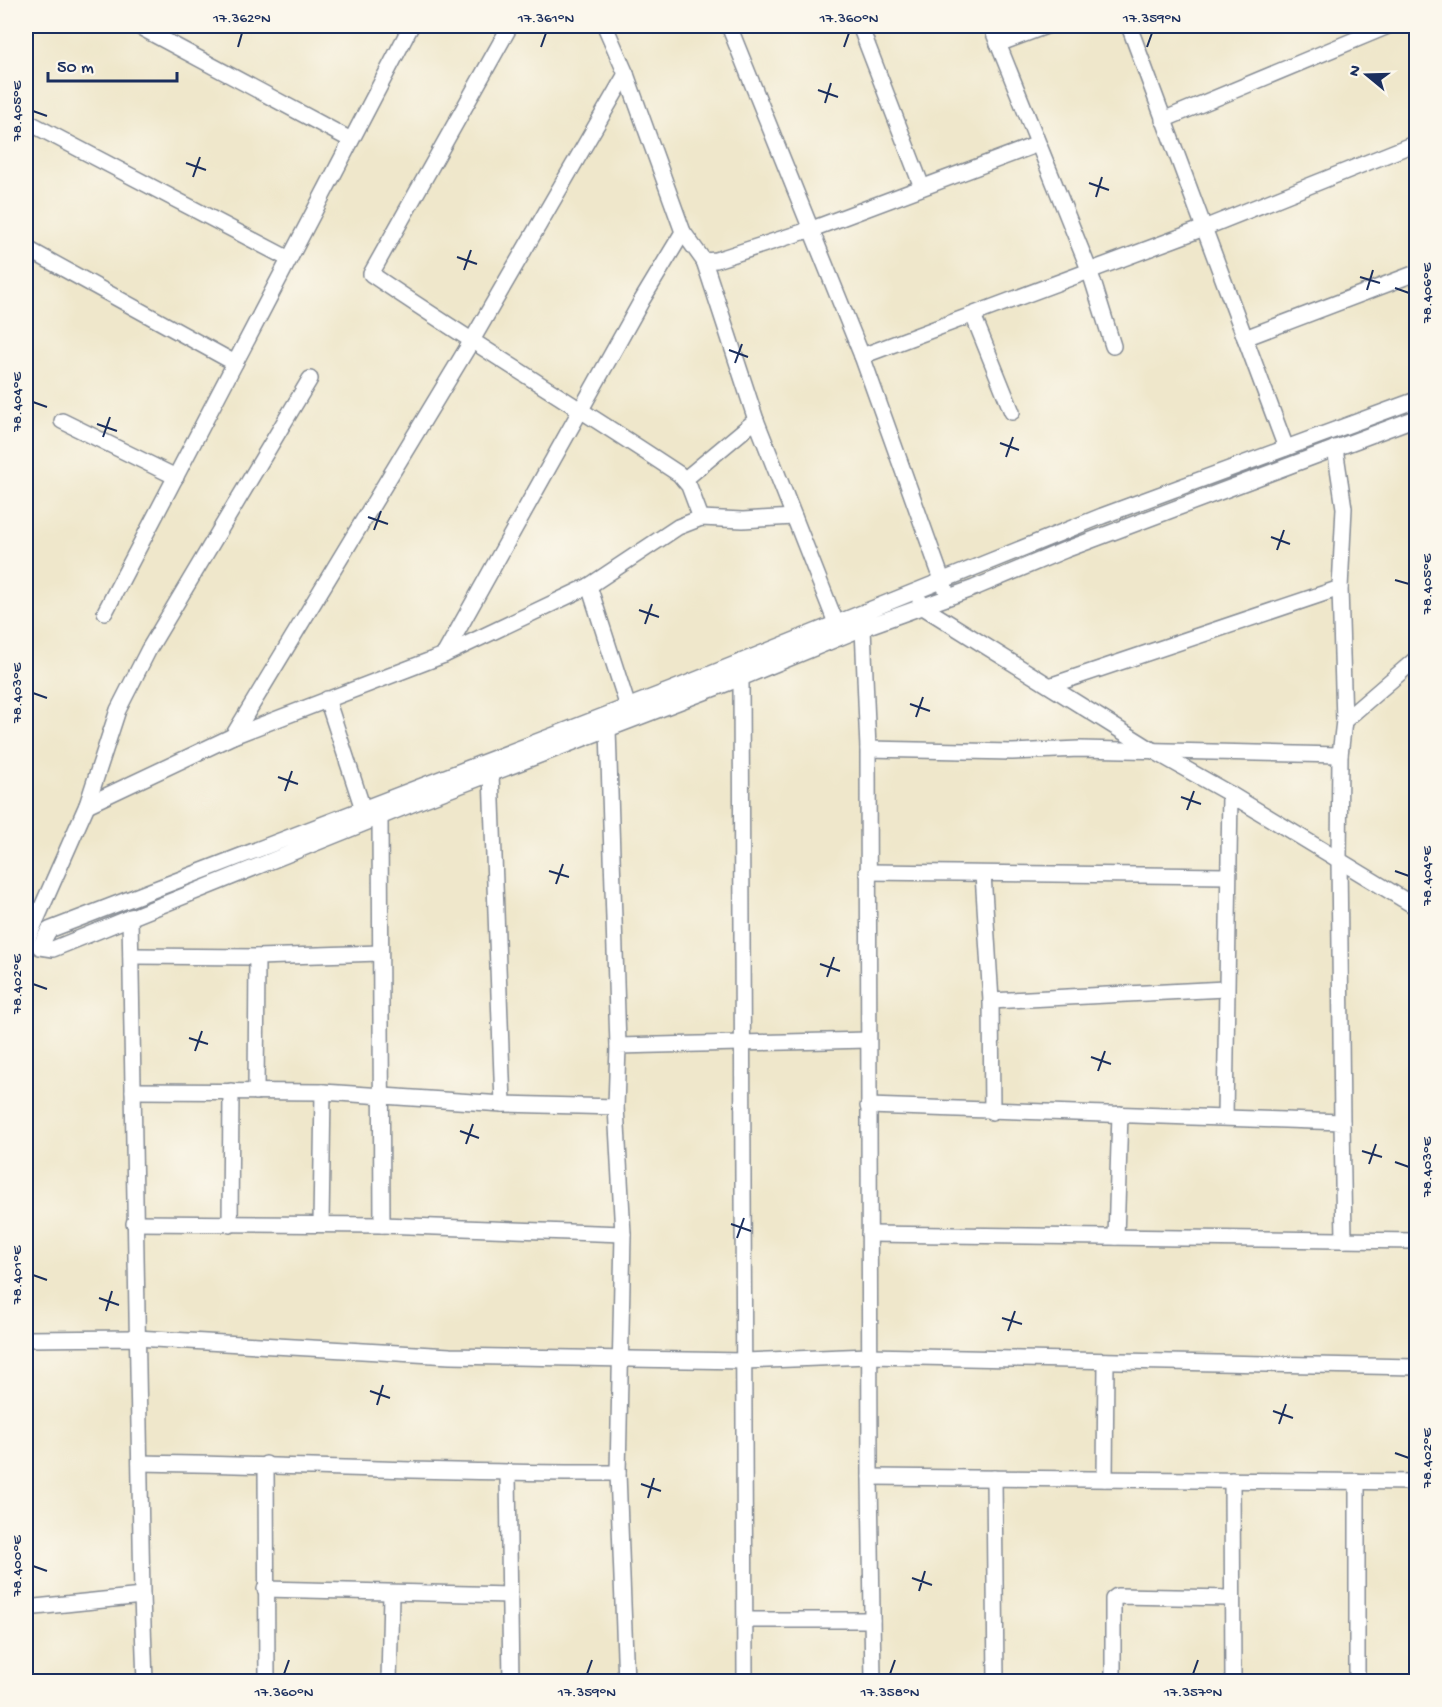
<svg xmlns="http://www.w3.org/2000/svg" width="1442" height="1707" font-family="'Gochi Hand',sans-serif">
<rect width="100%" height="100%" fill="#fbf7ec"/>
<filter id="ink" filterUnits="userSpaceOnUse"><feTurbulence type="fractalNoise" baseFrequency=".0167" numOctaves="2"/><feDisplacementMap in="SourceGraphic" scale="12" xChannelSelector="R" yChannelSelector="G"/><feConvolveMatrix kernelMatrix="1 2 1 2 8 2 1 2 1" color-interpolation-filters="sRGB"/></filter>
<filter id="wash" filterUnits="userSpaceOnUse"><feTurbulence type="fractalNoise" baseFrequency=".008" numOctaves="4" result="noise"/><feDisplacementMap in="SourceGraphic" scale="24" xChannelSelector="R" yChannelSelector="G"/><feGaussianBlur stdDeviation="1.35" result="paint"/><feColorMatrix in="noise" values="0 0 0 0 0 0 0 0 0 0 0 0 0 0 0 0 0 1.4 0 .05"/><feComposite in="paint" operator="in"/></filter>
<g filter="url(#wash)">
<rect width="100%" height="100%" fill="#efe7cb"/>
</g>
<g filter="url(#ink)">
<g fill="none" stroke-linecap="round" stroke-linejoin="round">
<g stroke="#858b94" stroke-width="18">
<g id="street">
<path d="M138 26 351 140"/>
<path d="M510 26 371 274C472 343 577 406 679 474L689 486 701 518"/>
<path d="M605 26 626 74 683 232 704 261 716 260 812 229 1038 144"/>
<path d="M729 26 862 356 945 588"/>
<path d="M860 26 922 187"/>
<path d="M991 26 1090 272 1113 346"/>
<path d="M1129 26 1245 338"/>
<path d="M998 44 1046 26"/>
<path d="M1163 120 1388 26"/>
<path d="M26 121 289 259"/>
<path d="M26 248 235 363"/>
<path d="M704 261 756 420 836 623"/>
<path d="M973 315 1012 412"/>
<path d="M862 356 1204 228 1416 143"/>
<path d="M1416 400 1102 516 671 690 49 930 40 947 53 949 422 800 741 678 863 628 974 588 1065 550 1416 418"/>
<path d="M62 421 176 477"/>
<path d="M1286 448 1245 338 1416 273"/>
<path d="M1335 448 1344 508 1340 588"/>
<path d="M684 480 756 420"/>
<path d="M589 586 628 707"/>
<path d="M920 601 923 607 1152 750 1230 794 1416 907"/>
<path d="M105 612 411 26"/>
<path d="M863 628 868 749 870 1477 873 1682"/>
<path d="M444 655 642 300 683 232"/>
<path d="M741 678 745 1682"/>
<path d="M1052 685 1340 588 1344 721 1340 755 1339 860 1342 1122"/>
<path d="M327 699 363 809"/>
<path d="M1344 721 1416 659"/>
<path d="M608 729 618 1046"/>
<path d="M233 736 471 342 626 74"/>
<path d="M868 749 1012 752 1079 749 1340 755"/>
<path d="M491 774 503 1104 616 1107"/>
<path d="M87 805 233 736 444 655 589 586 678 527 701 518 743 520 794 517"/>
<path d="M380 816 382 1225"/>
<path d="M867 872 1228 876"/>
<path d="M983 874 991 1001 992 1112"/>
<path d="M26 943 87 805 118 710 149 649 310 379"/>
<path d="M131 956 257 957 380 953"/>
<path d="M991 1001 1225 989"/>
<path d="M133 1091 323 1092 503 1104"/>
<path d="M256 1092 257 957"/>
<path d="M868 1106 1342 1122 1344 1240"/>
<path d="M1225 1117 1230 794"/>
<path d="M134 1223 382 1225 623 1234"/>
<path d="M321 1224 323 1092"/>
<path d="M230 1225 231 1091"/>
<path d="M869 1234 1416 1241"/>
<path d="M1116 1237 1120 1114"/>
<path d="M26 1339 136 1338 450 1356 744 1361 869 1356 1416 1367"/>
<path d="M140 1463C299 1465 458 1474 618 1473"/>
<path d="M266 1464 267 1682"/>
<path d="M508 1474 511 1682"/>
<path d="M870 1477 1416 1482"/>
<path d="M994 1478 996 1682"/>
<path d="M1105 1479 1106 1361"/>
<path d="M1232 1480 1233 1682"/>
<path d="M265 1589 510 1595"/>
<path d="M142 1596 145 1682"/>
<path d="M26 1608 142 1596 130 917"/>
<path d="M745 1620H872"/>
<path d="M389 1682 391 1594"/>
<path d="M626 1682 618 1473 623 1234 616 1107 618 1046 868 1040"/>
<path d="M1113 1682V1599L1117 1596 1232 1598"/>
<path d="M1357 1682V1481"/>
</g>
</g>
<use href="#street" stroke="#fff" stroke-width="15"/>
</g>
</g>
<path fill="none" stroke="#1b2f5e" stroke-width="2" d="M238 47 242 33M541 47 546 33M844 47 849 33M1147 47 1152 33M818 90 838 97M825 103 831 83M33 111 47 116M186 163 206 170M193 177 200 157M1089 183 1109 190M1096 197 1102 177M457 257 477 264M464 270 471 250M1360 277 1380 283M1395 288 1409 293M1367 290 1373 270M729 350 748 357M735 363 742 344M33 402 47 407M97 424 117 431M103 437 110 417M1000 443 1019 450M1006 457 1013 437M368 517 388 524M374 530 381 511M1271 537 1290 544M1277 550 1284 530M1395 580 1409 584M639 610 659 617M645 624 652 604M33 693 47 698M910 704 930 711M916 717 923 697M278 777 298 784M285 791 292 771M1181 797 1201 804M1187 810 1194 791M549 871 569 877M1395 871 1409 876M556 884 563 864M820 964 840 971M827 977 834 957M33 984 47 989M189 1038 208 1044M195 1051 202 1031M1091 1057 1111 1064M1098 1071 1105 1051M460 1131 479 1138M466 1144 473 1124M1362 1151 1382 1157M1395 1162 1409 1167M1369 1164 1376 1144M731 1224 751 1231M737 1238 744 1218M33 1275 47 1280M99 1298 119 1305M106 1311 112 1291M1002 1318 1022 1324M1008 1331 1015 1311M370 1391 390 1398M377 1405 383 1385M1273 1411 1293 1418M1279 1424 1286 1404M1395 1453 1409 1458M641 1484 661 1491M648 1498 654 1478M33 1566 47 1571M912 1578 932 1585M919 1591 925 1571M284 1674 289 1660M587 1674 592 1660M890 1674 895 1660M1193 1674 1198 1660"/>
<rect width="1442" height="1707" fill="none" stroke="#fbf7ec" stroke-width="66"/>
<g transform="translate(1367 75) rotate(289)" stroke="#fbf7ec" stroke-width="4.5" paint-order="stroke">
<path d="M0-4.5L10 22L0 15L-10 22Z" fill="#1b2f5e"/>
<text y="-9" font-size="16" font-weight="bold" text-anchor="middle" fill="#1b2f5e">N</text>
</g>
<path d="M48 72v9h129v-9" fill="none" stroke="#1b2f5e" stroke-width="3"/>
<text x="57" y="72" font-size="18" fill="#1b2f5e" stroke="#fbf7ec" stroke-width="4.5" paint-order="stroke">50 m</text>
<rect x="33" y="33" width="1376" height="1641" fill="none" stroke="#1b2f5e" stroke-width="2"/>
<g font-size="15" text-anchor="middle" fill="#1b2f5e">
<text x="242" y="22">17.362°N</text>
<text x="546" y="22">17.361°N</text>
<text x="849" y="22">17.360°N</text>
<text x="1152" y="22">17.359°N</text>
<text transform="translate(16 111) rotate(-90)" y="5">78.405°E</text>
<text transform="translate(1426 293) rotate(-90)" y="5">78.406°E</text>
<text transform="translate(16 402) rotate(-90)" y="5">78.404°E</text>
<text transform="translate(1426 584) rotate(-90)" y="5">78.405°E</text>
<text transform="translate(16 693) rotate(-90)" y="5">78.403°E</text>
<text transform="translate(1426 876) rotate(-90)" y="5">78.404°E</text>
<text transform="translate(16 984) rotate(-90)" y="5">78.402°E</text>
<text transform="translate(1426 1167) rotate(-90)" y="5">78.403°E</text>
<text transform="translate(16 1275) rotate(-90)" y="5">78.401°E</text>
<text transform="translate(1426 1458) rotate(-90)" y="5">78.402°E</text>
<text transform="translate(16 1566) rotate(-90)" y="5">78.400°E</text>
<text x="284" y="1696">17.360°N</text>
<text x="587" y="1696">17.359°N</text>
<text x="890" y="1696">17.358°N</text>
<text x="1193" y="1696">17.357°N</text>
</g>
</svg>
